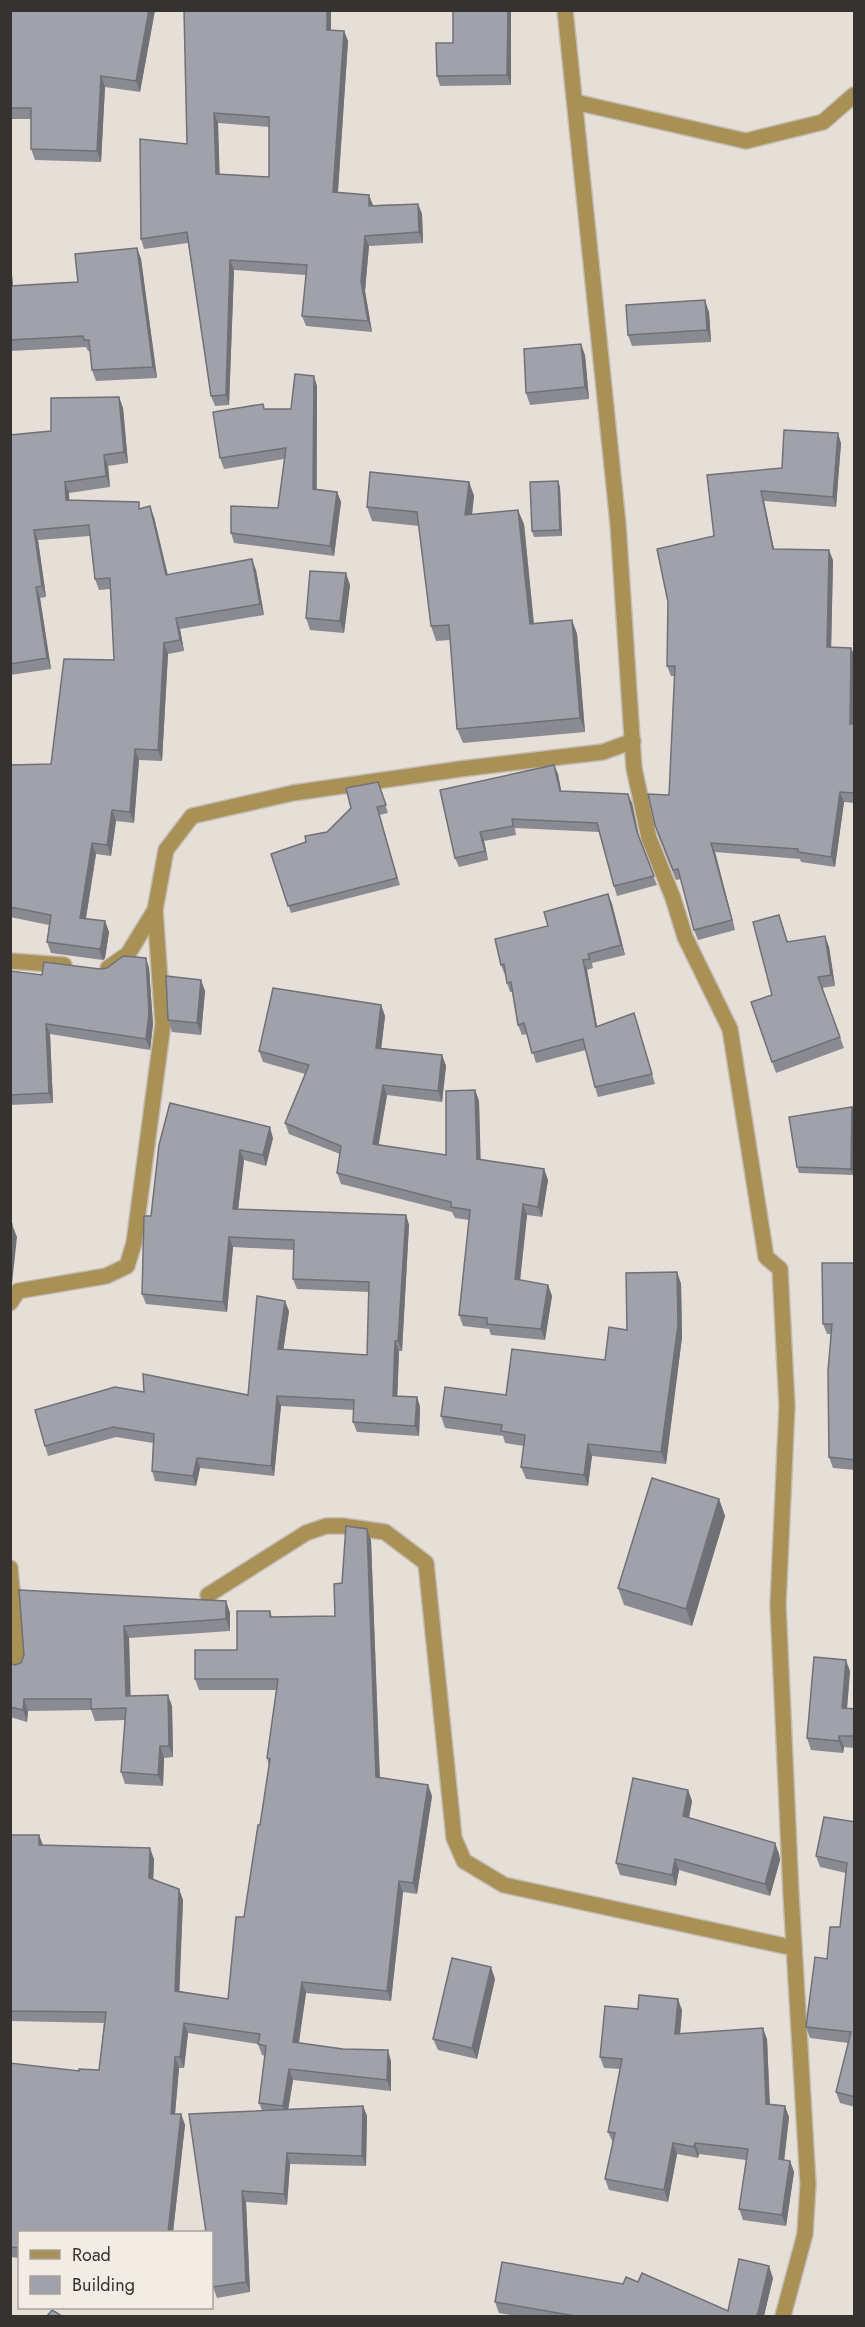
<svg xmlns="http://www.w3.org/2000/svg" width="865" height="2327" font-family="Jost,sans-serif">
<rect width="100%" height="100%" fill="#e6dfd7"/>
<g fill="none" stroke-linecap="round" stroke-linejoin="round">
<g stroke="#c3bcb5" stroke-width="18">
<g id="minor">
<path d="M565 10 618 524 634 768 649 838 673 898 685 937 730 1029 766 1257 780 1269 787 1406 778 1605 791 1894 808 2184 805 2234 783 2316"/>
<path d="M575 102 746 141 823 122 854 95"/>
<path d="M10 961 64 965"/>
<path d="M108 968 128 954 155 910 166 850 192 816 293 793 460 769 603 752 633 741"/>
<path d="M10 1303 18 1291 106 1276 127 1266 134 1243 163 1024 155 910"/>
<path d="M10 1568 19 1667"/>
<path d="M208 1595 306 1533 326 1526H343L385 1532 426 1563 454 1838 464 1861 504 1885 794 1948"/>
</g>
</g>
<use href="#minor" stroke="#a99055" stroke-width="15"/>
</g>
<g fill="#8a8a92" fill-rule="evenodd">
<path d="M10 10H155L140 92 105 87 101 162 35 160 31 149V119H10Z"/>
<path d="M184 10H331V30L344 31 348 41 338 193 373 205 418 204 422 214 423 243 369 246 365 291 372 332 306 326 302 316 306 275 234 270 229 405 215 406 211 396 188 243 144 249 141 239 187 144ZM218 123 269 127V177L219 174Z"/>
<path d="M511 10V85L440 86 437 76Z"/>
<path d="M137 248 141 259 157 378 96 381 92 370 90 351H88L86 347 10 351V271L12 275 13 286 78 282Z"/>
<path d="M709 312 711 342 632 346 628 335Z"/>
<path d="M585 355 589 399 530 405 526 393Z"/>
<path d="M317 386V489L337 492 341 502 334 556 234 543 231 533 278 508 284 459 224 469 220 458 265 409H291Z"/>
<path d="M119 397 123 408 128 463 108 466 110 487 69 493V500L142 509 154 517 168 575 256 570 264 615 180 629 184 651 168 654 162 761 139 760 134 823 116 821 111 856 96 854 86 919 105 921 109 932 105 958 103 960 51 953 47 942 49 925 10 917V765L51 764 114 660 110 589 99 590 95 579 90 536 38 540 46 597 40 598 51 669 10 675V435L51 431Z"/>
<path d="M841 443 836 507 764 501 774 549 833 560 831 647 851 648 855 657V803L844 802 835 867 801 862 800 859 715 852 735 930 698 940 694 930 681 879 676 880 658 835 669 795 675 676H671L667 666 714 536 782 468Z"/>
<path d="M558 481 560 487 562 536 534 537 532 531Z"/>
<path d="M469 482 474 496 472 515 524 524 534 623 572 620 577 634 585 732 463 743 457 729 450 640 436 641 431 626 419 526 372 521 367 507Z"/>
<path d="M350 585 344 633 310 630 306 618Z"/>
<path d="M554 765 558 774 561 791 632 803 639 840 657 885 617 896 614 886 599 832 515 828 516 835 484 841 488 860 459 867 455 858 440 790Z"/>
<path d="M378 782 388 813 379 815 400 885 291 913 271 854 306 842 327 832Z"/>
<path d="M608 894 612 904 625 955 592 963 593 968 587 970 597 1027 634 1013 655 1084 598 1097 595 1087 586 1050 536 1063 527 1034 522 1035 518 1025 512 992H510L507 983 505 975 501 965 548 926Z"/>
<path d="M783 926 788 942 825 936 829 947 835 986 822 988 844 1048 776 1073 751 1002 772 995Z"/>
<path d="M146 958 149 968 153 1024 150 1050 50 1034 53 1103 10 1105V971L42 975 100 969Z"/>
<path d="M201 980 205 991 201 1035 172 1032 168 1020Z"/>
<path d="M381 1005 385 1016 381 1048 442 1055 446 1066 442 1102 387 1095 378 1145 446 1155 475 1090 479 1101 480 1160 544 1169 548 1180 542 1217 527 1215 520 1280 548 1285 552 1296 545 1340 491 1335 489 1329 463 1326 459 1315 469 1220 455 1218 452 1212 341 1184 337 1173 340 1154 289 1134 285 1123 305 1074 263 1062 259 1051Z"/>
<path d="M852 1107 855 1113 853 1175 799 1173 797 1167Z"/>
<path d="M273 1138 266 1166 244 1160 238 1209 406 1215 409 1225 402 1351H399L397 1396 417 1397 420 1407 419 1436 357 1432 353 1422 354 1410 281 1406 274 1476 200 1468 196 1486 155 1481 152 1471 153 1443 116 1437 48 1456 45 1446 144 1392 248 1395 289 1311 283 1350 367 1355 369 1292 297 1289 293 1279 294 1250 233 1247 227 1312 146 1304 142 1294 159 1145Z"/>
<path d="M855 1263V1470L833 1468 829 1457 831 1334H827L823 1324Z"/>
<path d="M677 1272 681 1284 682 1337 666 1464 592 1456 588 1486 526 1479 521 1467 524 1446 505 1443 503 1436 445 1428 441 1416 506 1395 605 1360 627 1330Z"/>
<path d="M719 1499 725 1516 692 1626 624 1605 618 1588Z"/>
<path d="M371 1540 380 1778 428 1785 432 1796 417 1894 403 1892 391 2001 306 1993 299 2043 391 2061V2091L293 2080 288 2109 363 2106 367 2116 366 2166 290 2164 287 2205 246 2202 250 2292 217 2298 213 2287 262 2110 259 2103 265 2056 262 2055 258 2044 188 2033 184 2068H179L175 2114H181L185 2125 173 2232H20V2258L10 2257V2063L79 2071 99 2070 104 2023 10 2021V1835H39L43 1845 154 1859 153 1879 179 1889 183 1900 179 1991 228 1999 244 1917 260 1825 269 1766 267 1758 276 1690H199L195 1679 237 1650 270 1611 272 1617 335 1616 342 1583Z"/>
<path d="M19 1590 226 1601 230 1613V1631L129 1638 130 1696 172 1706 173 1757 164 1758 163 1786 125 1784 121 1772 125 1720 95 1721 91 1710 28 1711 27 1722 10 1717V1663L15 1665 21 1663 24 1655Z"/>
<path d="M850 1671 847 1709H855V1748L844 1747 843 1753 811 1750 807 1738Z"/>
<path d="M688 1790 692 1801 689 1818 775 1843 779 1854 780 1860 770 1896 679 1870 676 1886 620 1875 616 1863Z"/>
<path d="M855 1822V2107L840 2103 836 2092 848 2043 810 2038 806 2027 827 1959 840 1927 846 1873 820 1867 816 1856Z"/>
<path d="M495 1979 477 2059 438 2050 433 2039Z"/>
<path d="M638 2009 682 2010 680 2034 767 2039 770 2104 789 2117 784 2160 790 2161 794 2172 786 2226 743 2220 739 2209 746 2160 699 2154 698 2158 677 2154 668 2202 609 2190 605 2179 613 2143 608 2132 620 2069 604 2068 600 2057Z"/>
<path d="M773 2278 764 2316H516L499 2313 495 2302 638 2282 728 2311Z"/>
</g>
<g fill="#707177">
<path d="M149 10H155L140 92 136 81Z"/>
<path d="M327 10H331V41L327 30Z"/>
<path d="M508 10H511V85L507 75Z"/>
<path d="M344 31 348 41 337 203 333 192Z"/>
<path d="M101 76 105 87 101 162 97 151Z"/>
<path d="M214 113 218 123 220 184 216 174Z"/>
<path d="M369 195 373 205 372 216 369 206Z"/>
<path d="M418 204 422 214 423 243 419 232Z"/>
<path d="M365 236 369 246 365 291 372 332 368 321 361 281Z"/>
<path d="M137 248 141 259 157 378 153 367Z"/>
<path d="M230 260 234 270 229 405 226 395Z"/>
<path d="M10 271 12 275 14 297 10 288Z"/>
<path d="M705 300 709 312 711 342 707 330Z"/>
<path d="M581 344 585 355 589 399 585 387Z"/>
<path d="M314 376 317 386 316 499 313 489Z"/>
<path d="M119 397 123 408 128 463 124 452Z"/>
<path d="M838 433 841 443 836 507 833 497Z"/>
<path d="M104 455 108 466 110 487 106 476Z"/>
<path d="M558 481 560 487 562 536 560 530Z"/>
<path d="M65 482 69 493 70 511 66 500Z"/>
<path d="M469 482 474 496 470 530 465 515Z"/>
<path d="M761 491 764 501 776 559 773 549Z"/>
<path d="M337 492 341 502 334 556 330 546Z"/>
<path d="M150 506 154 517 170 586 166 575Z"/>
<path d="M518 510 524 524 535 638 530 624Z"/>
<path d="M34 530 38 540 46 597 42 586Z"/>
<path d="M829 550 833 560 831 657 827 647Z"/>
<path d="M252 559 256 570 264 615 260 604Z"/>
<path d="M346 573 350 585 344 633 340 621Z"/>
<path d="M36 587 40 598 51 669 47 658Z"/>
<path d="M176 618 180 629 184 651 180 640Z"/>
<path d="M572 620 577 634 585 732 580 718Z"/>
<path d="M164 643 168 654 162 761 158 750Z"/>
<path d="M851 648 855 657 854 734 850 724Z"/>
<path d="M135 749 139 760 134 823 130 812Z"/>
<path d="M554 765 558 774 563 800 560 791Z"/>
<path d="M840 792 844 802 835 867 831 857Z"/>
<path d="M628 794 632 803 640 841 637 832Z"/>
<path d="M112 810 116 821 111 856 107 845Z"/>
<path d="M480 832 484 841 488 860 485 851Z"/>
<path d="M92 843 96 854 84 929 80 918Z"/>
<path d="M711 843 715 852 735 930 732 920Z"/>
<path d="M608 894 612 904 625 955 621 945Z"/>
<path d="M105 921 109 932 105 958 103 960 99 949Z"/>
<path d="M825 936 829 947 835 986 831 975Z"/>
<path d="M146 958 149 968 153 1024 150 1050 146 1039Z"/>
<path d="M583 960 587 970 599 1037 596 1027Z"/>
<path d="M201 980 205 991 201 1035 197 1023Z"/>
<path d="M381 1005 385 1016 380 1059 376 1048Z"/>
<path d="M46 1024 50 1034 53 1103 49 1093Z"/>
<path d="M442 1055 446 1066 442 1102 438 1091Z"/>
<path d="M383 1085 387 1095 377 1155 373 1144Z"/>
<path d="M475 1090 479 1101 481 1170 477 1159Z"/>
<path d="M852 1107 855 1113 853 1175 851 1169Z"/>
<path d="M270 1127 273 1138 266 1166 263 1155Z"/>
<path d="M240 1150 244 1160 237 1219 233 1209Z"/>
<path d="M544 1169 548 1180 542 1217 538 1207Z"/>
<path d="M523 1204 527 1215 519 1290 515 1279Z"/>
<path d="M406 1215 409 1225 402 1351 398 1341Z"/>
<path d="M12 1224 17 1237 12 1284 10 1286V1240Z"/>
<path d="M229 1237 233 1247 227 1312 223 1302Z"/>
<path d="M677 1272 681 1284 682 1337 666 1464 661 1452Z"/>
<path d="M548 1285 552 1296 545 1340 541 1329Z"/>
<path d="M285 1301 289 1311 282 1360 278 1349Z"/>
<path d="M395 1341 399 1351 397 1406 393 1396Z"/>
<path d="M277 1396 281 1406 274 1476 271 1466Z"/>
<path d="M417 1397 420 1407 419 1436 415 1426Z"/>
<path d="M588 1444 592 1456 588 1486 584 1475Z"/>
<path d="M197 1458 200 1468 196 1486 193 1476Z"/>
<path d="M719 1499 725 1516 692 1626 686 1609Z"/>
<path d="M367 1529 371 1540 380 1788 376 1777Z"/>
<path d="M226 1601 230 1613V1631L226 1619Z"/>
<path d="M124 1626 129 1638 131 1707 126 1696Z"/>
<path d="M846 1660 850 1671 846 1720 842 1708Z"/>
<path d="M168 1695 172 1706 173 1757 169 1746Z"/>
<path d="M24 1699 28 1711 27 1722 23 1710Z"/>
<path d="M839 1736 844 1747 843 1753 839 1741Z"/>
<path d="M160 1746 164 1758 163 1786 158 1775Z"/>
<path d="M428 1785 432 1796 417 1894 413 1883Z"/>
<path d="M688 1790 692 1801 687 1827 683 1816Z"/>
<path d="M39 1835 43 1846 39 1845Z"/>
<path d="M775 1843 779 1854 780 1860 770 1896 765 1884Z"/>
<path d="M150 1848 154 1859 153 1889 149 1878Z"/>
<path d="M675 1859 679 1870 676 1886 672 1875Z"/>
<path d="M399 1881 403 1892 391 2001 387 1991Z"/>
<path d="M179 1889 183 1900 179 2002 175 1991Z"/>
<path d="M491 1967 495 1979 477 2059 472 2048Z"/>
<path d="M302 1982 306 1993 297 2053 293 2042Z"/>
<path d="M678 1999 682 2010 679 2045 675 2034Z"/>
<path d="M184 2023 188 2033 184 2068 180 2057Z"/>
<path d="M763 2028 767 2039 770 2115 766 2104Z"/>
<path d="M388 2050 391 2061V2091L387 2080Z"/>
<path d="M175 2057 179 2068 174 2125 171 2114Z"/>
<path d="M289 2069 293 2080 287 2117 283 2106Z"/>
<path d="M363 2106 367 2116 366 2166 362 2156Z"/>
<path d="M785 2106 789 2117 783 2170 779 2159Z"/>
<path d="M181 2114 185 2125 173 2232H168Z"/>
<path d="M673 2143 677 2154 668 2202 664 2190Z"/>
<path d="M695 2143 699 2154 698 2158 694 2147Z"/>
<path d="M287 2153 290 2164 287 2205 284 2194Z"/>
<path d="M790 2161 794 2172 786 2226 782 2215Z"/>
<path d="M242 2191 246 2202 250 2292 246 2282Z"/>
<path d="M769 2266 773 2278 764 2316H756Z"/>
</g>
<g fill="#a0a1aa" stroke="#707177" stroke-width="1.5" fill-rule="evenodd">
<path d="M10 10H149L136 81 101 76 97 151 31 149V108H10Z"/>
<path d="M184 10H327V30L344 31 333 192 369 195V206L418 204 419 232 365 236 361 281 368 321 302 316 307 265 230 260 226 395 211 396 187 232 141 239 140 139 187 144ZM214 113 269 117V177L216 174Z"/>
<path d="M453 10H508L507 75 437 76 436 43H453Z"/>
<path d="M137 248 153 367 92 370 89 340H84L83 336 10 340V286L78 282 75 254Z"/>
<path d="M705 300 707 330 628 335 626 305Z"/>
<path d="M581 344 585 387 526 393 524 349Z"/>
<path d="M295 374 314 376 313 489 337 492 330 546 231 533V506L278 508 286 448 220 458 213 412 263 404 264 409H291Z"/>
<path d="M119 397 124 452 104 455 106 476 65 482 66 500 139 502V509L150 506 166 575 252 559 260 604 176 618 180 640 164 643 158 750 135 749 130 812 112 810 107 845 92 843 80 918 105 921 101 947 99 949 47 942 51 915 10 907V765L51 764 64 659 114 660 110 578 95 579 89 525 34 530 42 586 36 587 47 658 10 664V435L51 431V398Z"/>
<path d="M784 430 838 433 833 497 761 491 773 549 829 550 827 647 851 648 850 724H855V793L840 792 831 857 798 852V849L711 843 732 920 694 930 678 869 673 870 655 825 648 794 669 795 675 666H667L668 602 657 549 714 536 707 475 782 468Z"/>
<path d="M370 472 469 482 465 515 518 510 530 624 572 620 580 718 457 729 449 625 431 626 417 512 367 507Z"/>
<path d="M558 481 560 530 532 531 530 482Z"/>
<path d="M310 571 346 573 340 621 306 618Z"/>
<path d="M554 765 560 791 628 794 637 832 654 876 614 886 597 823 512 819 513 826 480 832 485 851 455 858 440 790Z"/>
<path d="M378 782 386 805 377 807 397 878 288 906 271 854 306 842 305 836 327 832 351 808 346 788Z"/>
<path d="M608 894 621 945 588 954 590 959 583 960 596 1027 634 1013 652 1074 595 1087 583 1039 532 1053 524 1023 518 1025 511 982 507 983 504 964 501 965 495 939 548 926 544 912Z"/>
<path d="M779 915 787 942 825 936 831 975 818 977 840 1037 772 1062 751 1002 772 995 753 922Z"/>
<path d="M123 956 146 958 149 1013 146 1039 46 1024 49 1093 10 1095V971L42 975 44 962 100 969 107 968Z"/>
<path d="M166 976 201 980 197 1023 168 1020Z"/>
<path d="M273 988 381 1005 376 1048 442 1055 438 1091 383 1085 373 1144 446 1155V1091L475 1090 477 1159 544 1169 538 1207 523 1204 515 1279 548 1285 541 1329 487 1324V1318L459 1315 470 1210 451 1207V1202L337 1173 341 1146 285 1123 309 1065 259 1051Z"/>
<path d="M170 1103 270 1127 263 1155 240 1150 233 1209 406 1215 398 1341H395L393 1396 417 1397 415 1426 353 1422 354 1400 277 1396 271 1466 197 1458 193 1476 152 1471 154 1434 113 1427 45 1446 35 1410 115 1387 144 1392 143 1374 248 1395 257 1296 285 1301 278 1349 367 1355 369 1282 293 1279 294 1240 229 1237 223 1302 142 1294 144 1216H151L159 1145Z"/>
<path d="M852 1107 851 1169 797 1167 789 1117Z"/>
<path d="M10 1223 12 1224 10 1240Z"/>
<path d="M822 1263H855V1460L829 1457 828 1371 832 1324H823Z"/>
<path d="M677 1272 678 1325 661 1452 588 1444 584 1475 521 1467 525 1435 501 1431 502 1425 441 1416 445 1387 506 1395 512 1349 605 1360 609 1327 627 1330 626 1273Z"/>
<path d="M652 1478 719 1499 686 1609 618 1588Z"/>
<path d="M346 1526 367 1529 376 1777 428 1785 413 1883 399 1881 387 1991 302 1982 293 2042 343 2049 388 2050 387 2080 289 2069 283 2106 259 2103 266 2046 258 2044 260 2034 184 2023 180 2057H175L171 2114H181L168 2232H20V2248L10 2247V2063L79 2071V2069L99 2070 106 2012 10 2011V1835H39V1845L150 1848 149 1878 179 1889 175 1991 228 1999 236 1917H244L258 1825H260L270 1759 267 1758 278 1679H195V1650H237V1611H270V1617L335 1616 334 1584 342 1583Z"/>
<path d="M19 1590 226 1601V1619L124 1626 126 1696 168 1695 169 1746H160L158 1775 121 1772 126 1708 91 1709V1699H24L23 1710 10 1707V1663L15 1665 21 1663 24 1655Z"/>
<path d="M814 1657 846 1660 842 1708 855 1709V1736H839V1741L807 1738Z"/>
<path d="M633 1778 688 1790 683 1816 775 1843V1848L765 1884 675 1859 672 1875 616 1863Z"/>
<path d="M824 1817 855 1822V2097L836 2092 851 2032 806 2027 815 1957 827 1959 830 1927H840L847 1863 816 1856Z"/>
<path d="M452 1958 491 1967 472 2048 433 2039Z"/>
<path d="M639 1995 678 1999 675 2034 763 2028 766 2104 785 2106 779 2159 790 2161 782 2215 739 2209 748 2149 695 2143 694 2147 673 2143 664 2190 605 2179 615 2133 608 2132 622 2059 600 2057 605 2006 638 2009Z"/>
<path d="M363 2106 362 2156 287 2153 284 2194 242 2191 246 2282 213 2287 212 2276V2232H206L189 2114Z"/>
<path d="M739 2259 769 2266 758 2313 756 2316H575L495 2302 502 2262 623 2284 626 2277 638 2282 642 2273 728 2311Z"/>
<path d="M52 2310 62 2316H47Z"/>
</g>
<rect width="865" height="2327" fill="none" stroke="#35322f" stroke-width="24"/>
<rect x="18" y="2231" width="195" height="78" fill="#f3ece4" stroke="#a7a29c" stroke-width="1.5"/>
<rect x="30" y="2250" width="30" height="9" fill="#a99055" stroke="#a7a29c" stroke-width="1.5"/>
<text x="72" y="2261" font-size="18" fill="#35322f">Road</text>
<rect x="30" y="2276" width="30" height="18" fill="#a0a1aa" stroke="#a7a29c" stroke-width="1.5"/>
<text x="72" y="2291" font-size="18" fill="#35322f">Building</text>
</svg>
